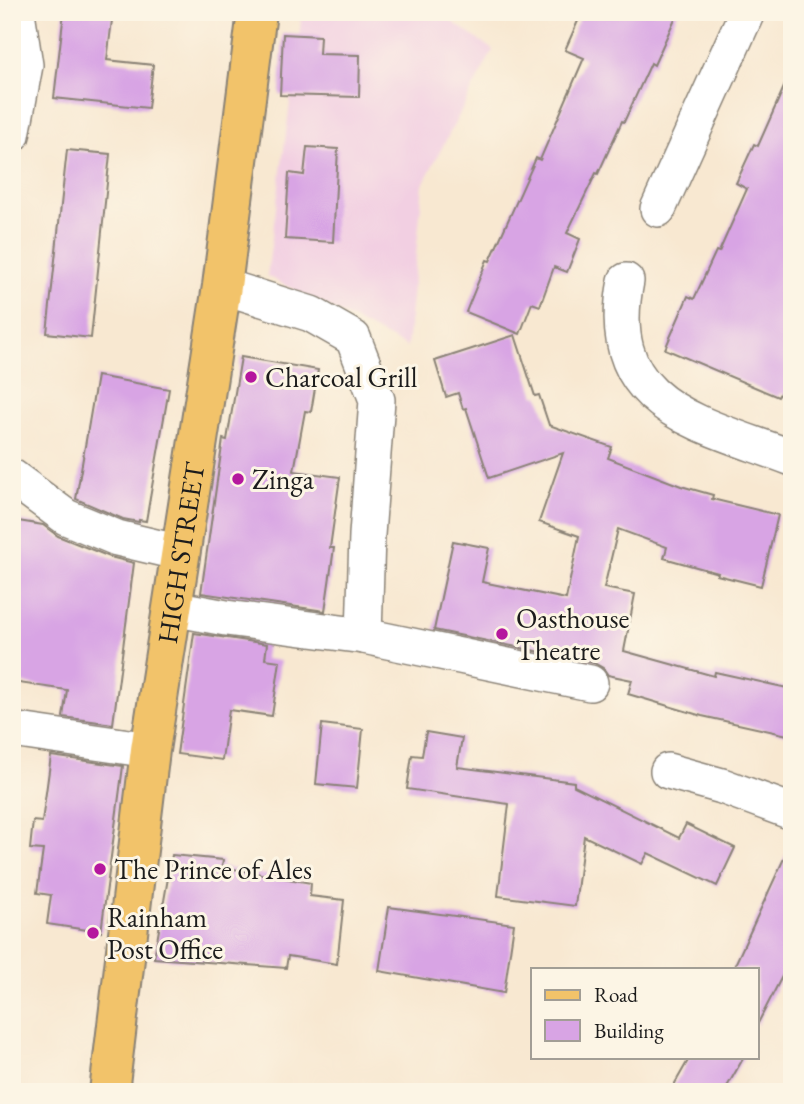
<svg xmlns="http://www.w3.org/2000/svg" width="804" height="1104" font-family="'EB Garamond',serif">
<rect width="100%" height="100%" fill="#fcf5e5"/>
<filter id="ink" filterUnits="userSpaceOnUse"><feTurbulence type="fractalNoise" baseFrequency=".0143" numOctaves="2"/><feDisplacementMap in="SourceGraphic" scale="14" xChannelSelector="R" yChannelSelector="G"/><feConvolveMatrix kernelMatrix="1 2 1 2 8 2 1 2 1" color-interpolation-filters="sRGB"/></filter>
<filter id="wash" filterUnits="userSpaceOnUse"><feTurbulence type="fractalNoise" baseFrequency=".00686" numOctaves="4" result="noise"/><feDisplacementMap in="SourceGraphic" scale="28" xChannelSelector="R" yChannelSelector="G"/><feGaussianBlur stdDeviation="1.57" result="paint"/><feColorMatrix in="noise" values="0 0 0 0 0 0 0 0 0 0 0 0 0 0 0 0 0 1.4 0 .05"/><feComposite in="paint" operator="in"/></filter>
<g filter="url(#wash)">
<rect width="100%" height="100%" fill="#f8e8d1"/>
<path fill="#f2cfe2" d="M286 12H438L493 50 423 184 407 347 267 276 301 21Z"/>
<g id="blocks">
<g fill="#d8a4e4">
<path d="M64 12H113L107 60 153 65 148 108 54 98Z"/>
<path d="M582 12H678L654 65 651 63 624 122 622 121 598 174 596 173 567 233 580 239 567 272 554 267 540 306 532 303 520 334 466 312 487 260 490 261 536 158 540 160 584 58 565 50Z"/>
<path d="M283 34 320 36 319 54 360 55 359 97 280 95Z"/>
<path d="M792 69V399L780 393 778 397 665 349 688 296 694 299 716 251 719 252 747 189 736 183 754 144 758 146Z"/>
<path d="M307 147 338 149 333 242 285 239 289 173 304 175Z"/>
<path d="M67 150 110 154 91 338 47 333Z"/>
<path d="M515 335 535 396 539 395 549 425 612 447 608 458 681 486 713 495 712 499 778 515 761 586 717 575 718 573 664 558 667 547 618 529 604 588 635 594 624 651 714 676 715 672 792 689V736L702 716 628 694 632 680 608 675 603 668 594 663 434 630 453 541 489 548 482 582 566 599 579 536 539 522 563 453 489 478 466 408 463 409 458 393 446 397 435 361Z"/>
<path d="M241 357 318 370 311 412 305 411 294 471 340 477 330 548H334L325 611 201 593 223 439 227 440Z"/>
<path d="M97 376 169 389 146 521 139 520V522L123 519 76 499Z"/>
<path d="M12 520 43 525 58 536 110 557 134 563 113 724 63 717 67 690 12 682Z"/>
<path d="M194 633 267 644 265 659 280 661 272 716 229 710 222 760 177 754Z"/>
<path d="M322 724 363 729 357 788 316 784Z"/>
<path d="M426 732 462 738 457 767 574 782V786L679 838 686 824 735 848 717 886 648 853 642 864 584 836 575 906 498 896 509 804 407 789 412 755 422 756Z"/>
<path d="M51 756 123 766 101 932 47 924 51 895 37 893 43 850 30 849 33 821 42 822Z"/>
<path d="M792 841V957L757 1025V969H733Z"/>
<path d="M172 855 223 860 222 867 311 883 310 896 344 900 337 964 288 956 286 968 154 958Z"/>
<path d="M389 907 514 924 504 993 379 971Z"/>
<path d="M690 1057H744L724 1092H670Z"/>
</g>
</g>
</g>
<g filter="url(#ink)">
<use href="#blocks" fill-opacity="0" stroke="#8a8276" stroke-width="2"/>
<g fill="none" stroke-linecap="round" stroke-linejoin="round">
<g stroke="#8a8276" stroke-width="38">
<g id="minor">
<path d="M12 135 25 65 17 12"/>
<path d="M658 209 747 12"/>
<path d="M626 281C601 407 698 422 792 458"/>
<path d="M222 286 311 314 353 338 377 400 367 535 364 636"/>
<path d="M12 477 66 517 117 538 181 553"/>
<path d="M172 608 226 618 364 636 590 683"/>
<path d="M12 730 150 750"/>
<path d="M668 771 722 786 792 812"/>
</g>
</g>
<g stroke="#8a8276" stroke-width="42">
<g id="major">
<path id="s1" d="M109 1092 150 750 222 286 257 12"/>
</g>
</g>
<use href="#minor" stroke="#fff" stroke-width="35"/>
<use href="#major" stroke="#f2c36a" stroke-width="38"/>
</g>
</g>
<g fill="#b5179e" stroke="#fcf5e5" stroke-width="2.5">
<circle cx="251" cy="377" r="7"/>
<circle cx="238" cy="479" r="7"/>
<circle cx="502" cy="634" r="7"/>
<circle cx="100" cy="869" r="7"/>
<circle cx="93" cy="933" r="7"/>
</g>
<g text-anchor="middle" stroke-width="6" stroke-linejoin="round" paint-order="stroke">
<g font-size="28" fill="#1c1c1c" stroke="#fcf5e5" text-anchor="start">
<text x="265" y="387">Charcoal Grill</text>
<text x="252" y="489">Zinga</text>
<text x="516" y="628">Oasthouse<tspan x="516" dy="32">Theatre</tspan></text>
<text x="114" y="879">The Prince of Ales</text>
<text x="107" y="927">Rainham<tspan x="107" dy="32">Post Office</tspan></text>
</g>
<g font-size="28" fill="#1c1c1c" stroke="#fcf5e5">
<text dy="10" stroke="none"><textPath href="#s1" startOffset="544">HIGH STREET</textPath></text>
</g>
</g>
<rect width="804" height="1104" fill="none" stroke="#fcf5e5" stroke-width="42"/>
<rect x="531" y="968" width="228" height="91" fill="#fcf5e5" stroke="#a29e95" stroke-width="2"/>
<rect x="545" y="990" width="35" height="10" fill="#f2c36a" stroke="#a29e95" stroke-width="2"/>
<text x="594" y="1002" font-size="21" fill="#1c1c1c">Road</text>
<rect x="545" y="1020" width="35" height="21" fill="#d8a4e4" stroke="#a29e95" stroke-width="2"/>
<text x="594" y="1038" font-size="21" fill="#1c1c1c">Building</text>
</svg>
